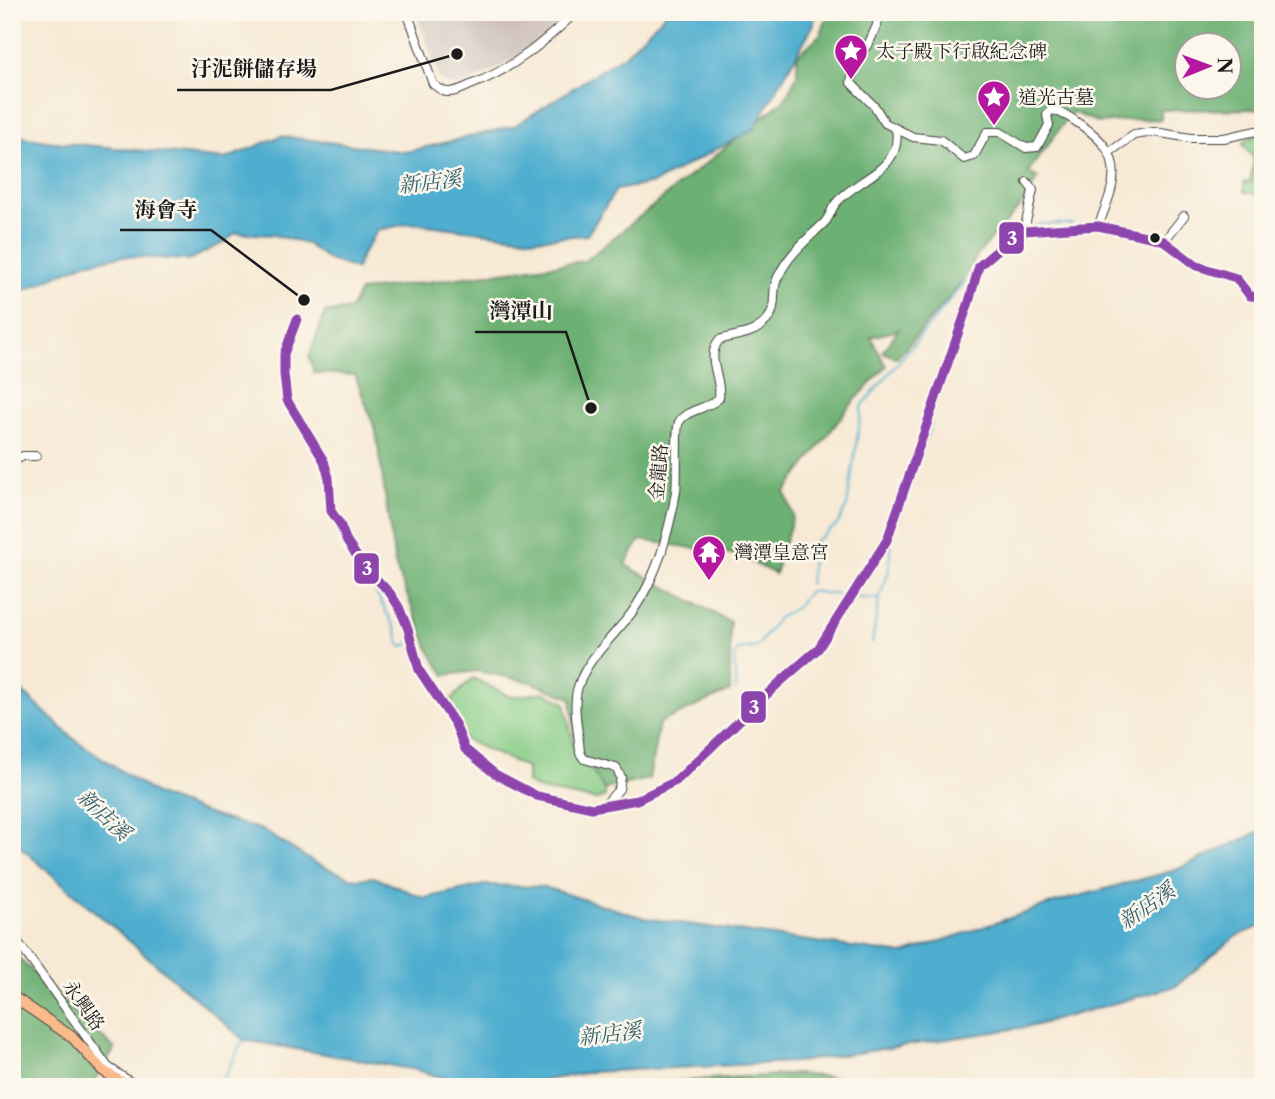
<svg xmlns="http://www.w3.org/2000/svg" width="1275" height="1099" font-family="'Libre Caslon Text','Noto Serif TC',serif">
<rect width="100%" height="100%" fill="#fbf7ec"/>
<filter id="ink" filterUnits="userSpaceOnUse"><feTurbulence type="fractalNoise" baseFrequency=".0143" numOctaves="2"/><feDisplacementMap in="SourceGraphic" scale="14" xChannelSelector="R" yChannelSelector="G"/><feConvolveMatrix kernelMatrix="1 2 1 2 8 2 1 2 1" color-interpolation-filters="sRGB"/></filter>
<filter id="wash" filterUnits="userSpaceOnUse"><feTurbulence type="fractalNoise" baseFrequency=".00686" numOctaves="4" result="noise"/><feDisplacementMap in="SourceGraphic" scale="28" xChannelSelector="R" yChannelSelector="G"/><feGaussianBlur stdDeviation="1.57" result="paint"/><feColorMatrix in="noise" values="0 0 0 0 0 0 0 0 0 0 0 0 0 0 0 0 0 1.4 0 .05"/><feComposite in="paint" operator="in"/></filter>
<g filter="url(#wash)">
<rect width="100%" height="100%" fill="#f7e9d4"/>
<path fill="#cec1b9" d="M416 12H571L535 44 502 66 460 86H450L440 79Z"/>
<g fill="#87cc86" stroke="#527451" stroke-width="2">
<path d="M1263 128V195L1244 192V182L1250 183 1254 159 1242 143 1255 136Z"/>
<path d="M473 678 511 697 545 692 565 703 576 759 605 774V796L596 800 541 790 527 783V768L464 739 448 703Z"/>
</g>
<g fill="#6db073" stroke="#446648" stroke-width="2" fill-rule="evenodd">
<path d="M830 12H1263V109L1161 110V120L1142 119 1099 123 1072 112 1028 172 1038 178 1019 208 978 254 960 285 897 358 882 352 898 330 871 337 886 366 848 408 785 492 793 516 775 574 738 555 640 540 625 565 730 622V691L659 723 649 779 604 789 576 746 571 698 531 682 478 671 445 675 430 652 395 565 376 432 355 375 314 373 309 356 325 313 350 309 360 291 585 261 784 100 797 76V56L820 35ZM1188 46H1230V88H1188Z"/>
<path d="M12 952 115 1049 90 1087H12Z"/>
<path d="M797 1074 887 1082 888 1087H577Z"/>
</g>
<g fill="#50aecf" stroke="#366576" stroke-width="2">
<path d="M667 12H815L814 24 754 129 654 183 616 190 587 235 534 239 412 223 378 230 361 256 356 269 329 260 307 244 274 235 235 233 225 242 189 260 123 256 85 263 12 296V135L46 141 225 159 281 136 406 152 514 126 626 54Z"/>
<path d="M12 682 74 739 157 795 214 816 262 830 315 863 355 879 374 877 424 898 484 885 544 887 644 918 903 954 1057 902 1176 870 1263 830V925L1235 937 1176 986 1033 1026 797 1062 591 1072 507 1087H475L417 1070 244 1040 12 840Z"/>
</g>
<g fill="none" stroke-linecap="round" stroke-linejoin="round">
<g stroke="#50aecf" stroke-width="2">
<path d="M1033 226 1043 224H1073"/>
<path d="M975 296 982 274"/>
<path d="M898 521 931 424"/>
<path d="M809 584 814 542 837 525 847 506 862 406 972 274"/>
<path d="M379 589 375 591 396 630 401 647 409 644"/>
<path d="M853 597 879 599"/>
<path d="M872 644 879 599 889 571 891 539"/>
<path d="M736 690 734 658 737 650 757 647 778 618 797 607 809 591 848 596"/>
<path d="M219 1087 244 1038"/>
</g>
</g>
</g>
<g filter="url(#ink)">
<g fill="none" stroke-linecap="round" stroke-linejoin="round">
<g stroke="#3d3b38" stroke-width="10">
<g id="minor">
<path d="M407 12 433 84C437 87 441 91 447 92 456 93 465 87 473 84 514 68 544 42 576 12"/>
<path d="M879 12 877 25 869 43 854 61 851 83 875 107 885 123 913 137 941 140 964 159 974 156 987 132H1000L1026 148 1037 147 1049 125 1047 115 1051 110C1062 111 1072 119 1081 125 1127 155 1116 182 1098 226"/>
<path d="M1111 151 1134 135 1154 132 1191 138H1224L1256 131 1261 132"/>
<path d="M1024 231 1033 190 1027 182"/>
<path d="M1164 241 1184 216"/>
<path d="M297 319 284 354V374L287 400 324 461 329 478 331 511 340 524 347 542 363 565 390 593 399 607 408 629 419 670 455 724 465 749 495 774 537 796 592 808 637 800 676 781 780 682 818 649 887 540 969 302 979 266 1014 236 1024 231 1098 226 1155 238 1164 241 1197 266 1236 278 1250 296 1263 297"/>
<path d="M12 462 23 456H36"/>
<path d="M603 807 619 789 621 777 616 768 584 759 580 753C579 732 571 704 579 684 587 661 604 646 619 628 638 608 652 580 661 554 667 534 673 511 676 491 678 477 675 429 679 422 686 409 709 409 719 398 722 377 705 358 719 340 737 334 753 336 767 320 778 308 771 292 777 279 789 253 806 241 825 222 830 217 831 209 836 203 858 177 903 170 896 129"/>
<path d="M12 934 108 1067 138 1087"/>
</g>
</g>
<g stroke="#3d3b38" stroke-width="12">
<path id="major" d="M12 996 72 1037 102 1070 130 1087"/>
</g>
<use href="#minor" stroke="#fff" stroke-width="8"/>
<use href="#major" stroke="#fabb8c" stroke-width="10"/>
<g stroke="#fbf7ec" stroke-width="14">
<path id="bus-1" d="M297 319 284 354V374L287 400 324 461 329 478 331 511 340 524 347 542 363 565 390 593 399 607 408 629 419 670 455 724 465 749 495 774 537 796 592 808 637 800 676 781 780 682 818 649 887 540 969 302 979 266 1014 236 1024 231 1098 226 1155 238 1164 241 1197 266 1236 278 1250 296 1263 297"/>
</g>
<use href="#bus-1" stroke="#8e44ad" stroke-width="9"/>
</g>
</g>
<defs>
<g id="sight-pin" transform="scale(1.75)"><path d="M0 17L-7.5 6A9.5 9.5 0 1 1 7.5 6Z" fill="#b5179e" stroke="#fbf7ec"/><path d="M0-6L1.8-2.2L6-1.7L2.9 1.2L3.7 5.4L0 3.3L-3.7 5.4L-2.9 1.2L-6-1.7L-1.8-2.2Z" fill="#fff"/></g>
<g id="temple-pin" transform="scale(1.75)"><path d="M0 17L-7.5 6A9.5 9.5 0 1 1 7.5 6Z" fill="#b5179e" stroke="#fbf7ec"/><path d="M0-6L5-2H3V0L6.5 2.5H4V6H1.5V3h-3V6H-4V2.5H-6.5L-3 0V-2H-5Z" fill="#fff"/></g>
</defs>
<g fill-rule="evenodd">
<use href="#sight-pin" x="851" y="51"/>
<use href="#sight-pin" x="994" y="97"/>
<use href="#temple-pin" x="709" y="552"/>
</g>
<circle fill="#1c1c1c" stroke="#fbf7ec" stroke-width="2.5" cx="1155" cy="238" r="6"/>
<g text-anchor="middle" stroke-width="5" stroke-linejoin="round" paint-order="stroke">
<g font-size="19" fill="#1c1c1c" stroke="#fbf7ec" text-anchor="start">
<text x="876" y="58">太子殿下行啟紀念碑</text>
<text x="1018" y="104">道光古墓</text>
<text x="734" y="559">灣潭皇意宮</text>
</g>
<g font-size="19" fill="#1c1c1c" stroke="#fbf7ec">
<text transform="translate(658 472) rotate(-85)" y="7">金龍路</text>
<text transform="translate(84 1005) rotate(55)" y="7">永興路</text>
</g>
<g font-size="21" font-style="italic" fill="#335e6d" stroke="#fbf7ec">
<text transform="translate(430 182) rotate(-7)" y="7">新店溪</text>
<text transform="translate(104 815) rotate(43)" y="7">新店溪</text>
<text transform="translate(1147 906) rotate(-35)" y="7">新店溪</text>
<text transform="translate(610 1034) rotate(-7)" y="7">新店溪</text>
</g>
</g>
<path fill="none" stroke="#1c1c1c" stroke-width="2.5" d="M457 54L331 90H177M304 300L211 230H120M591 408L566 332H475"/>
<g fill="#1c1c1c" stroke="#fbf7ec" stroke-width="2.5">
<circle cx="457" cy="54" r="7"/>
<circle cx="304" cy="300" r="7"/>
<circle cx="591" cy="408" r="7"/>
</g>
<g font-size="21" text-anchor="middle" font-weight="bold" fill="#1c1c1c" stroke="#fbf7ec" stroke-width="5" stroke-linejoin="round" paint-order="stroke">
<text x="254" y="76">汙泥餅儲存場</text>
<text x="166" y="217">海會寺</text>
<text x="521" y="318">灣潭山</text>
</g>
<g stroke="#fbf7ec" stroke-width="2.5">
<rect x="998" y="221" width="27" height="34" rx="7" fill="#8e44ad"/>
<rect x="353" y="552" width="27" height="33" rx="7" fill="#8e44ad"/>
<rect x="740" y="690" width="27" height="34" rx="7" fill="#8e44ad"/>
</g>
<g font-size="19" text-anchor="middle" font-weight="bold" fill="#fff">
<text x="1012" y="245">3</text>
<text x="367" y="575">3</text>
<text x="754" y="714">3</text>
</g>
<rect width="1275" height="1099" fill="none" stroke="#fbf7ec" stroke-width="42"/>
<g transform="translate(1208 66) rotate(89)"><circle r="33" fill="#fbf7ec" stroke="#a29f99" stroke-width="2"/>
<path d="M0-5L12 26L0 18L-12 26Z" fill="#b5179e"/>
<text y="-10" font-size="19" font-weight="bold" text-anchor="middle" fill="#1c1c1c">N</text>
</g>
</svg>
